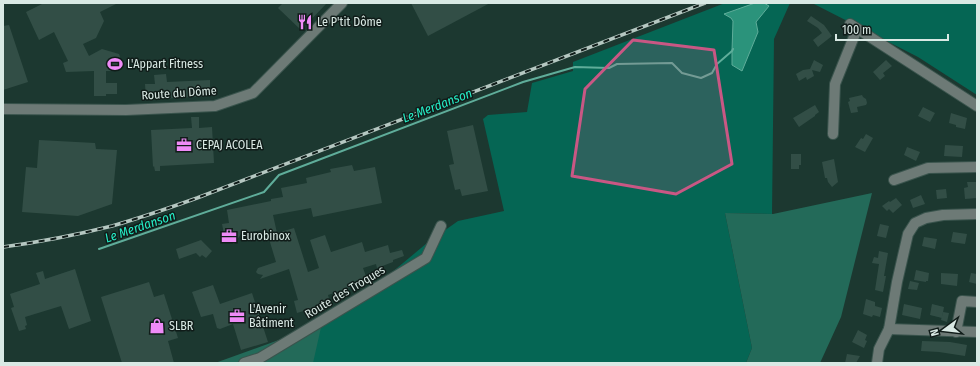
<svg xmlns="http://www.w3.org/2000/svg" width="980" height="366" font-family="'Fira Sans Condensed',sans-serif">
<rect width="100%" height="100%" fill="#1c3830"/>
<g fill="#056654">
<path d="M725 3H790L774 39 772 214 725 213 752 348 746 363H244L348 309 427 243 458 221 504 211 483 119 488 115 527 112 532 83 573 71V62Z"/>
<path d="M812 3H977V95L918 57Z"/>
</g>
<g fill="#236a59">
<path d="M872 193 841 317 820 363H746L752 348 725 213 773 214Z"/>
<path d="M322 323 313 363H215L309 329Z"/>
</g>
<path fill="#2b937b" stroke="#5fad9a" d="M755 3H764L769 6 756 22 758 32 742 71 732 65V51L733 21 731 18 724 14Z"/>
<g fill="none" stroke-linecap="round" stroke-linejoin="round">
<path stroke="#5fad9a" stroke-width="2" d="M99 249 264 192 279 175 523 82 575 67 609 68 617 64 672 63 682 73 701 78 712 73 717 64 732 51 733 49"/>
</g>
<g fill="#324e46">
<path d="M44 3H118L100 12 104 21 96 38 83 44 89 56 102 49 119 54 120 57V69L116 71H106V83H117V94H106V96H94V71L66 72 63 63 68 61 54 32 39 40 26 12Z"/>
<path d="M283 3H327L301 30 278 8Z"/>
<path d="M411 3H490L428 36Z"/>
<path d="M811 16 824 25 832 36 818 47 813 40 822 33 818 28 807 21Z"/>
<path d="M9 25 28 82 3 90V26Z"/>
<path d="M814 60 823 65 820 72 812 70 814 76 807 80 806 77 799 81 796 74 803 70 810 69Z"/>
<path d="M886 60 892 66 883 73 885 76 880 80 873 72Z"/>
<path d="M166 74 167 82 210 80V96L159 99V98H146L145 84H155L154 75Z"/>
<path d="M862 95 863 97 866 99 867 103 866 105 857 107 858 112 851 113 848 102 850 101 849 98Z"/>
<path d="M815 105 819 112 815 115V116L799 127 793 118Z"/>
<path d="M923 107 935 113 930 122 918 116Z"/>
<path d="M951 113 967 118 965 129 956 127V125L949 123Z"/>
<path d="M191 117H199V128L212 127 214 163 160 166V171H155L154 166 153 167 151 130 192 128Z"/>
<path d="M473 125 488 191 462 196 460 189 455 190 449 165 454 164 447 131Z"/>
<path d="M866 134 873 138 865 152 855 147 861 138 863 139Z"/>
<path d="M39 140 95 143 96 149 117 150 112 204 78 216 22 212 26 167 37 168Z"/>
<path d="M945 145 963 146 962 157 944 156Z"/>
<path d="M907 147 920 152 916 161 904 155Z"/>
<path d="M791 154H801V165H799V169H791Z"/>
<path d="M834 159 838 182 832 187 828 182 827 178H825L822 162Z"/>
<path d="M352 165 354 171 375 167 382 203 313 217 311 208 273 215 277 233 294 228 308 272 319 268 310 240 325 235 331 252 362 242 365 252 388 245 390 253 402 250 404 256 393 260V262L377 268 376 264 363 268 368 282 328 295 330 303 297 313 294 301 298 300 289 269 260 279 263 275 258 274 256 272 258 268 276 262 266 229 241 234 234 244 225 239 222 224 229 223 227 210 271 201V199L283 197 281 188 307 183 306 178 331 172 330 169Z"/>
<path d="M967 182H977V198L965 199 964 188 968 187Z"/>
<path d="M946 189 947 198 937 199 936 190Z"/>
<path d="M921 195 925 204 913 208 910 200Z"/>
<path d="M896 198 902 205 893 213 889 209 887 211 882 206 889 201 890 202Z"/>
<path d="M880 224 889 226 886 238 877 236Z"/>
<path d="M953 232 967 234 965 244 951 242Z"/>
<path d="M924 237 937 239 935 249 922 246Z"/>
<path d="M201 240 212 251 206 258 202 255 200 257 196 253 179 259 176 249Z"/>
<path d="M879 251 888 253 884 276H886L883 292 875 290 879 264 872 263 874 257 878 258Z"/>
<path d="M75 269 91 321 69 329 61 306 25 317 27 325 25 326 26 329 19 331 11 308 14 307 10 294 40 284 36 273 43 271 45 279Z"/>
<path d="M916 270 929 273 928 281H926V282L914 280Z"/>
<path d="M941 273 958 274 957 286 941 284Z"/>
<path d="M971 273 977 274V284L969 282Z"/>
<path d="M910 281 919 283 917 290 908 289Z"/>
<path d="M149 282 154 297 164 294 178 338 168 341 174 363H122L101 297Z"/>
<path d="M213 285 220 304 252 293 268 342 241 350 233 324 220 329 217 328 213 314 201 317 192 292Z"/>
<path d="M866 299 875 302V306L882 308 880 317 873 315 872 317 863 314Z"/>
<path d="M904 304 922 308 920 319 902 315Z"/>
<path d="M932 304 944 307 942 318 930 315Z"/>
<path d="M943 312 949 313 947 322 941 320Z"/>
<path d="M858 330 867 335 865 340 867 341 864 348 852 342Z"/>
<path d="M922 341 950 342 967 345 965 356 939 352 921 351Z"/>
<path d="M847 354 860 356 856 363H845Z"/>
</g>
<g fill="none" stroke-linecap="round" stroke-linejoin="round">
<g stroke="#3a544d" stroke-width="12">
<g id="minor">
<path d="M850 24 977 106"/>
<path d="M3 109 126 110 215 106 253 93 342 3"/>
<path d="M833 134 835 84 857 29"/>
<path d="M894 180 928 168 977 167"/>
<path d="M889 329 977 332"/>
<path d="M956 332 962 301 977 302"/>
<path d="M244 363 260 358 426 258 441 226"/>
<path d="M877 363 879 349 889 329 897 282 908 234 915 223 926 218 943 215 977 214"/>
</g>
</g>
<use href="#minor" stroke="#6d7a76" stroke-width="10"/>
<g stroke="#b5c7c1" stroke-width="3.5">
<path id="rail" d="M3 247C40 242 76 235 112 226 140 218 169 208 197 198L705 3"/>
</g>
<use href="#rail" stroke="#101c19" stroke-width="2" stroke-dasharray="6" stroke-linecap="butt"/>
</g>
<path fill="#c95784" fill-opacity="0.2" stroke="#c95784" stroke-width="3" stroke-linejoin="round" d="M633 40 714 50 732 164 676 194 572 176 585 89Z"/>
<defs>
<g id="restaurant-bare" transform="scale(1.2)"><path d="M-5-6h1v4h1v-4h1v4h1v-4h1v5L-1.5 .5V6h-2V.5L-5-1ZM5-6V6H3V1.5H1.5Q1.5-4 5-6Z" fill="#ef8bf7" stroke="#101c19" stroke-width="2.5" paint-order="stroke"/></g>
<g id="stadium-bare" transform="scale(1.2)"><path d="M0-5a6.5 5 0 1 0 0 10a6.5 5 0 1 0 0-10ZM-3.5-1.8h7v3.6h-7Z" fill="#ef8bf7" stroke="#101c19" stroke-width="2.5" paint-order="stroke"/></g>
<g id="office-bare" transform="scale(1.2)"><path d="M-6-3h4V-5.5h4V-3h4V5H-6ZM-1-4.5V-3h2v-1.5ZM-6 0V1H6V0Z" fill="#ef8bf7" stroke="#101c19" stroke-width="2.5" paint-order="stroke"/></g>
<g id="shop-bare" transform="scale(1.2)"><path d="M-5-2.5h2.3a2.7 3.5 0 0 1 5.4 0H5L5.5 6h-11ZM-1.5-2.5h3a1.5 2.3 0 0 0-3 0Z" fill="#ef8bf7" stroke="#101c19" stroke-width="2.5" paint-order="stroke"/></g>
</defs>
<g fill-rule="evenodd">
<use href="#restaurant-bare" x="305" y="22"/>
<use href="#stadium-bare" x="115" y="64"/>
<use href="#office-bare" x="184" y="145"/>
<use href="#office-bare" x="229" y="236"/>
<use href="#office-bare" x="237" y="316"/>
<use href="#shop-bare" x="157" y="326"/>
</g>
<g text-anchor="middle" stroke-width="3" stroke-linejoin="round" paint-order="stroke">
<g font-size="12" fill="#d9e9e4" stroke="#101c19" text-anchor="start">
<text x="317" y="26">Le P'tit Dôme</text>
<text x="127" y="68">L'Appart Fitness</text>
<text x="196" y="149">CEPAJ ACOLEA</text>
<text x="241" y="240">Eurobinox</text>
<text x="249" y="313">L'Avenir<tspan x="249" dy="14">Bâtiment</tspan></text>
<text x="169" y="330">SLBR</text>
</g>
<g font-size="12" fill="#d9e9e4" stroke="#101c19">
<text transform="translate(179 93) rotate(-4)" y="4">Route du Dôme</text>
<text transform="translate(345 292) rotate(-31)" y="4">Route des Troques</text>
</g>
<g font-size="13" font-style="italic" fill="#25ecc5" stroke="#101c19">
<text transform="translate(437 105) rotate(-21)" y="5">Le Merdanson</text>
<text transform="translate(140 226) rotate(-19)" y="5">Le Merdanson</text>
</g>
</g>
<rect width="980" height="366" fill="none" stroke="#d9e9e4" stroke-width="8"/>
<g transform="translate(944 330) rotate(255)" stroke="#101c19" stroke-width="3" paint-order="stroke">
<path d="M0-3L7 15L0 10L-7 15Z" fill="#d9e9e4"/>
<text y="-6" font-size="11" font-weight="bold" text-anchor="middle" fill="#d9e9e4">N</text>
</g>
<path d="M836 34v6h112v-6" fill="none" stroke="#d9e9e4" stroke-width="2"/>
<text x="842" y="34" font-size="12" fill="#d9e9e4" stroke="#101c19" stroke-width="3" paint-order="stroke">100 m</text>
</svg>
